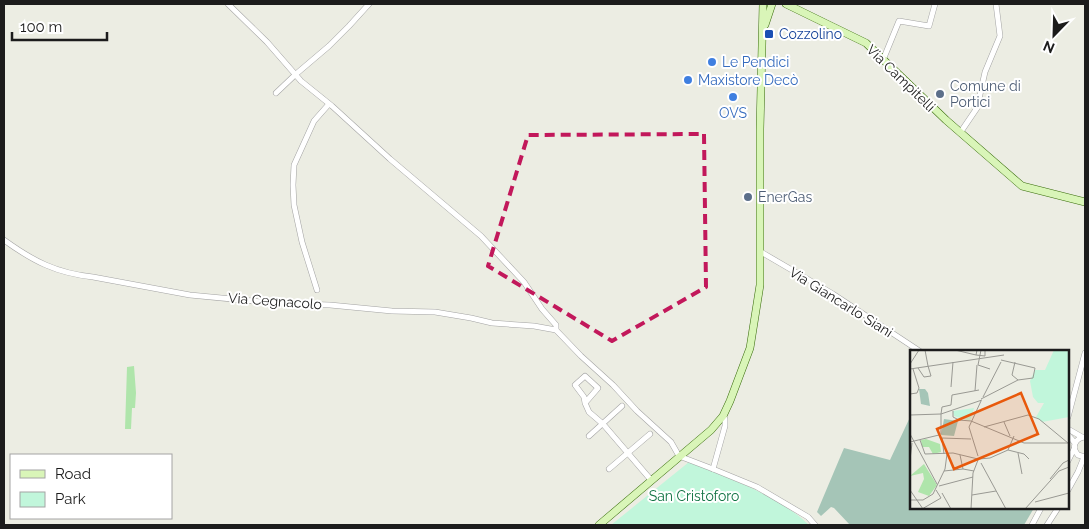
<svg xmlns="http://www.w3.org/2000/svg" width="1089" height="529" font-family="Raleway,sans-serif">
<rect width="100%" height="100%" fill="#ecede3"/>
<path fill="#afe5ab" d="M134 366 136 393 135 408H132L131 429H125L127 367Z"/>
<path fill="#a5c5b7" d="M911 415 912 508H1034L1024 525H850L834 508 831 507 821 516 817 512 844 448 890 460Z"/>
<path fill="#c1f6db" d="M689 462C728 478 778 495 809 525H611Z"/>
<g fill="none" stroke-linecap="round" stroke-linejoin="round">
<g stroke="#a3a3a3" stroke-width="6">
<g id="street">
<path d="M228 4 267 42 301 81 332 106 390 159 481 236 524 282 542 309 556 325V330L581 356 613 385 637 411 671 442 679 456 713 469 757 487 808 517 815 525"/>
<path d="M883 60 899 21 929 26 935 4"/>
<path d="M276 93 296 74 329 46 349 26 369 4"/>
<path d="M960 133 977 108 985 72 1000 36 996 4"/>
<path d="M4 240C33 261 56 273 93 277L190 295 273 303 330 305 392 311 435 312 471 318 492 323 534 326 556 330"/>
<path d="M761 252 833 294 921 352"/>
<path d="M317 290 302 242 294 205 293 185 294 165 314 121 329 104"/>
<path d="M585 403 584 397 575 385 585 376 598 388 585 403 589 412 603 424 651 480"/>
<path d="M1068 417 1085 353"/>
<path d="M1068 429 1082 437"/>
<path d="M1068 435 1075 443"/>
<path d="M589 436 622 406"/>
<path d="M1085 437C1075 438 1071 447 1078 455L1085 457"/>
<path d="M1068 461 1074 449"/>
<path d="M609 469 650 434"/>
<path d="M713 469 725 426V419L723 416"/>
<path d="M1068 490 1078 472 1084 457"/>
<path d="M1032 525 1041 508"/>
<path d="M1047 525 1058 508"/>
</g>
</g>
<g stroke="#386c0b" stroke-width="8">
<g id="secondary">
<path d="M786 4 866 43 946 120 1022 186 1085 202"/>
<path d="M765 25 772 4"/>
<path d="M599 525 711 430 723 416 730 401 750 348 760 285V129L763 4"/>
</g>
</g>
<use href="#street" stroke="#fff" stroke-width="5"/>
<use href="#secondary" stroke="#d9f5b8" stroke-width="7"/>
</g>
<path fill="none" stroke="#c2185b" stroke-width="4" stroke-dasharray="10 6" stroke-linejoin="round" d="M704 134 706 287 612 341 488 266 528 135Z"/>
<rect fill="#1a4fb4" stroke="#fff" stroke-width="2" x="764" y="29" width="10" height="10" rx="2.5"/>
<g fill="#3f7fe0" stroke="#fff" stroke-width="2">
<circle cx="712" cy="62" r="5"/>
<circle cx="688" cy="80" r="5"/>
<circle cx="733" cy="97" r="5"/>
</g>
<g fill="#5c6f8a" stroke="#fff" stroke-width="2">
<circle cx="940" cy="94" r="5"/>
<circle cx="748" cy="197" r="5"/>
</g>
<g text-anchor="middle" stroke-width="4" stroke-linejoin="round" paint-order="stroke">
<g font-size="14" fill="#164399" stroke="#fff" text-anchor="start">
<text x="779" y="39">Cozzolino</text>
</g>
<g font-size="14" fill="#366cbe" stroke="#fff" text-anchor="start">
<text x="722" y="67">Le Pendici</text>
<text x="698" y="85">Maxistore Decò</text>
<text x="733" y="118" text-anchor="middle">OVS</text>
</g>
<g font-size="14" fill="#1c1c1c" stroke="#fff">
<text transform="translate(901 78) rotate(44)" y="5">Via Campitelli</text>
<text transform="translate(275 301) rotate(4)" y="5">Via Cegnacolo</text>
<text transform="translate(841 302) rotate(32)" y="5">Via Giancarlo Siani</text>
</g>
<g font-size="14" fill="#4e5e75" stroke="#fff" text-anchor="start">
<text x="950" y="91">Comune di<tspan x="950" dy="16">Portici</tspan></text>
<text x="758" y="202">EnerGas</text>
</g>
<g font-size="14" fill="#117343" stroke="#fff">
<text x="694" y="501">San Cristoforo</text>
</g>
</g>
<g transform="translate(910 350)">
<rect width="159" height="159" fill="#ecede3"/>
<path d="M16 89 30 94 31 102 23 104 19 97H12L11 90ZM14 114 27 135 19 146 8 142 14 129 13 123 0 126Z" fill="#afe5ab"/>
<path d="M9 39H15L18 43 20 56 11 54ZM34 69 48 71 44 86 31 85Z" fill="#a5c5b7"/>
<path d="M144 0H159V67L132 72 126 67 134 53H128L123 47 120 31 125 20H135ZM64 58 60 71 44 66 43 61Z" fill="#c1f6db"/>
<path fill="none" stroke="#999993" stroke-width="1" d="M15 0 18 16M45 0 66 5M67 0 66 5 75 6V0M71 0 68 15 80 19M105 12 102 25 108 30M0 14 9 0M8 18 14 27 21 26 18 16M0 19 94 5M41 37 43 12M69 40 42 45 41 55 32 57 31 64 72 50M65 41 67 15M0 44 7 43 9 38 3 19M73 47 91 12M71 49 108 30 123 28 125 18 91 10M43 61V67L49 70 61 71 114 93H159M0 65 31 64V84M94 72 100 86M74 77 118 65 129 69 158 93M0 84 27 134M32 88 61 89M32 88 34 104M10 90 15 104 43 103 68 109M0 92 29 85M98 100 104 86M108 103 112 124M50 105 53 119 64 121M68 106 59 77 71 51M69 109 80 108 98 100 114 104 119 109M0 110 2 93M71 113 96 159M34 121 53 119M140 129 153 113 159 110M29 136 63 127M0 140 13 159M32 143 41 159M62 145 86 141M0 150H13L23 144 35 119 37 104M125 152 159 143M12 159 31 148 26 140M61 159 63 123 68 110M115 159 149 121 159 117"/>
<path fill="#e8590c" fill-opacity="0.15" stroke="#e8590c" stroke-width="2.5" d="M111 43 128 84 44 119 27 79Z"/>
<rect width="159" height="159" fill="none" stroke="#1c1c1c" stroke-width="2.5"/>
</g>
<rect width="1089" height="529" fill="none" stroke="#1c1c1c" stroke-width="10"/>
<rect x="10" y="454" width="162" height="65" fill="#ffffff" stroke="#a4a4a4"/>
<rect x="20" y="470" width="25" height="8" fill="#d9f5b8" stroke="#a4a4a4"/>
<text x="55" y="479" font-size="15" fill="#1c1c1c">Road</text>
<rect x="20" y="492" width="25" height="15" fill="#c1f6db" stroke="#a4a4a4"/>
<text x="55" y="504" font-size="15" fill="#1c1c1c">Park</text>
<g transform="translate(1054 35) rotate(203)" stroke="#ffffff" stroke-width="4" paint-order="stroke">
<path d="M0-4L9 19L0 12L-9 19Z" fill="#1c1c1c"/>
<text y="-8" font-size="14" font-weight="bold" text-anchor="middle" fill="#1c1c1c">N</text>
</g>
<path d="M12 32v8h95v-8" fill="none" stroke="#1c1c1c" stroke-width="2.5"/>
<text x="20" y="32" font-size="15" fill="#1c1c1c" stroke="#ffffff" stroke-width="4" paint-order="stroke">100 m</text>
</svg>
